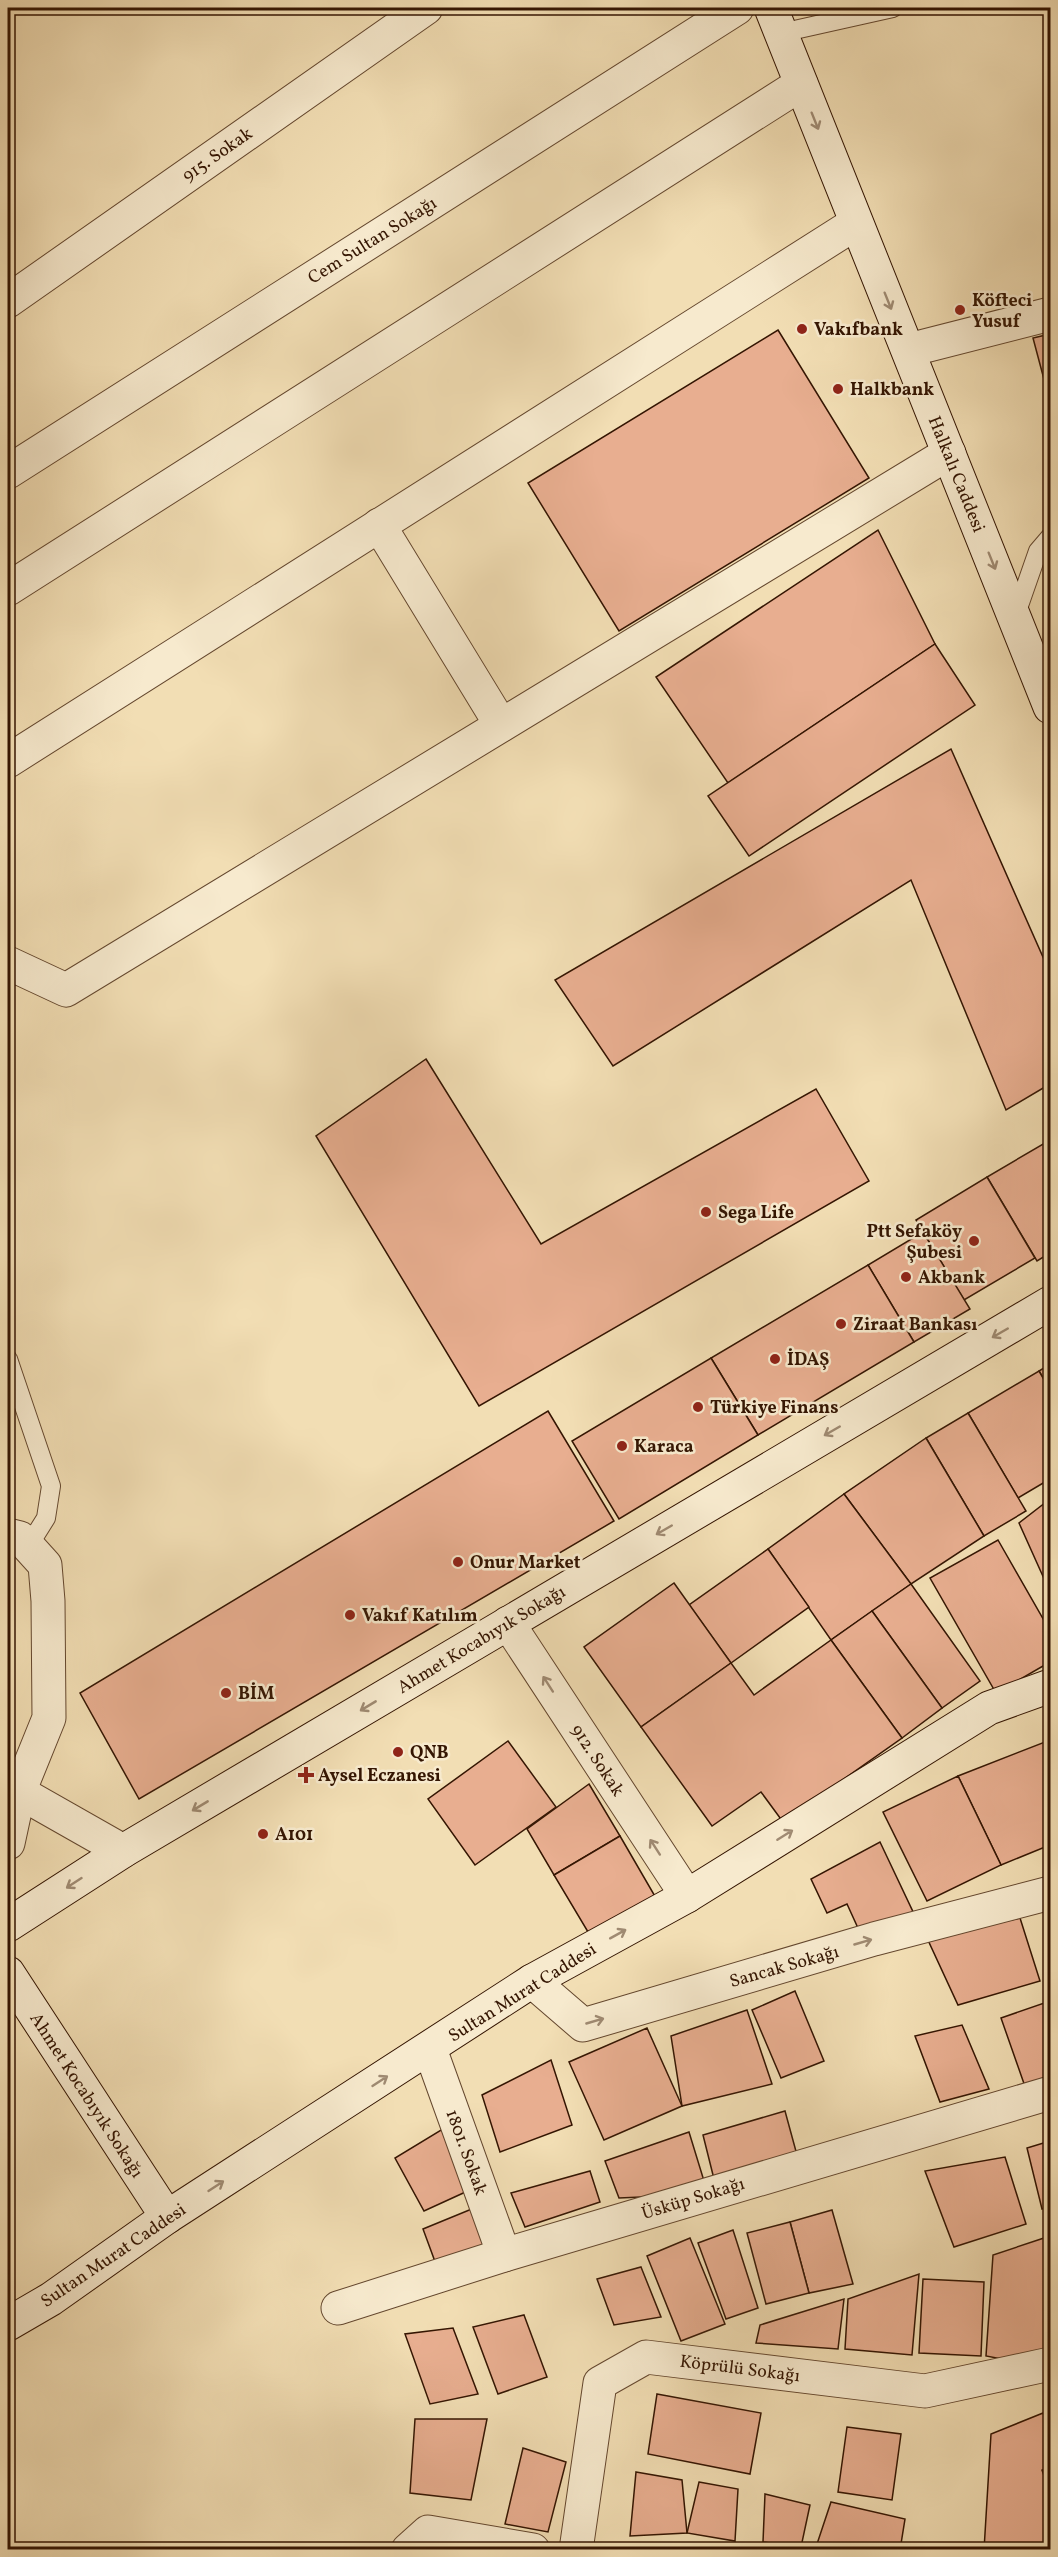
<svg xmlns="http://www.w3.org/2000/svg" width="1058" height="2557" font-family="Vollkorn,serif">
<rect width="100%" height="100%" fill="#f2deb4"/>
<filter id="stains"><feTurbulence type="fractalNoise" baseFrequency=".00333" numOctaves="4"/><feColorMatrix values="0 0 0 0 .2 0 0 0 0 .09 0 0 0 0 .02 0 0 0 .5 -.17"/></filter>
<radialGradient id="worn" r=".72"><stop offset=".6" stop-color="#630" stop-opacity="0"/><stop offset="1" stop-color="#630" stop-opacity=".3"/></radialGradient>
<g fill="#e8ae90" stroke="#341502" stroke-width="1.5">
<path d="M778 330 869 478 619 631 528 483Z"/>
<path d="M1050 334V402L1033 338Z"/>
<path d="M878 530 935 644 728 783 656 677Z"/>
<path d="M935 644 975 705 749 856 708 796Z"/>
<path d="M951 749 1050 973V1084L1006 1110 911 880 613 1066 555 980Z"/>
<path d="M426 1059 541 1244 816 1089 869 1181 479 1406 316 1136Z"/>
<path d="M1050 1140V1253L1037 1261 987 1177Z"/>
<path d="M987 1177 1035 1258 964 1300 916 1220Z"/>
<path d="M923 1232 970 1309 914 1342 868 1265Z"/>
<path d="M868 1265 914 1342 758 1435 711 1358Z"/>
<path d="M711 1358 758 1435 619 1519 572 1441Z"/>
<path d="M1050 1364V1390L1039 1371Z"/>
<path d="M1039 1371 1050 1390V1479L1018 1498 968 1413Z"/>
<path d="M548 1411 614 1521 139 1799 80 1693Z"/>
<path d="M968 1413 1026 1511 984 1536 926 1438Z"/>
<path d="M926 1438 984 1536 911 1584 844 1494Z"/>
<path d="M844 1494 911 1584 831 1640 768 1549Z"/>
<path d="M1050 1499V1592L1019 1523Z"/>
<path d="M998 1540 1050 1631V1662L996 1693 930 1578Z"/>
<path d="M768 1549 809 1607 731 1663 689 1605Z"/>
<path d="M674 1583 731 1663 641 1727 584 1647Z"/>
<path d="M911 1584 980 1681 942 1708 872 1611Z"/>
<path d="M872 1611 942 1708 902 1738 831 1640Z"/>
<path d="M831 1640 902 1738 783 1822 761 1792 712 1826 641 1727 731 1663 754 1695Z"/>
<path d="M1050 1740V1845L1001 1865 958 1776Z"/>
<path d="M508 1741 556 1807 475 1865 428 1799Z"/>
<path d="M958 1776 1001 1865 927 1901 883 1812Z"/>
<path d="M589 1784 620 1836 554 1875 527 1829Z"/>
<path d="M620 1836 656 1898 591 1937 554 1875Z"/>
<path d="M880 1842 915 1916 863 1939 847 1904 827 1913 811 1879Z"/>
<path d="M1020 1918 1040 1981 958 2005 927 1938Z"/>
<path d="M795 1991 824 2061 781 2078 752 2010Z"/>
<path d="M1050 2001V2088L1028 2095 1001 2018Z"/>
<path d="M747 2010 772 2084 682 2106 671 2036Z"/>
<path d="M962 2025 989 2089 940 2102 915 2036Z"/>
<path d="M647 2028 682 2106 604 2140 569 2062Z"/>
<path d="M551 2060 572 2125 500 2152 482 2095Z"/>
<path d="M785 2111 797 2155 714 2179 703 2135Z"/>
<path d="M446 2127 472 2189 424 2211 395 2158Z"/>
<path d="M689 2132 708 2194 619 2198 605 2161Z"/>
<path d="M1050 2141V2206L1042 2209 1027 2148Z"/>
<path d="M1005 2157 1026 2224 954 2247 925 2171Z"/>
<path d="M590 2171 600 2202 525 2227 511 2193Z"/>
<path d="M479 2206 495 2249 437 2267 423 2229Z"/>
<path d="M832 2210 853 2284 809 2293 790 2222Z"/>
<path d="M790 2222 809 2293 766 2304 747 2233Z"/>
<path d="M733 2230 758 2308 726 2319 698 2243Z"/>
<path d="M690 2238 725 2324 681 2341 647 2256Z"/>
<path d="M1044 2238 1050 2253V2353L1007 2360 986 2356 993 2255Z"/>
<path d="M641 2267 661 2317 614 2325 597 2279Z"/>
<path d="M919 2274 912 2355 845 2349 848 2299Z"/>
<path d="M923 2279 984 2282 981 2356 919 2353Z"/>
<path d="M844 2299 838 2349 756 2343 760 2325Z"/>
<path d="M524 2315 547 2377 498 2394 473 2327Z"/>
<path d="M453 2328 478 2394 430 2404 405 2334Z"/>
<path d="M657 2394 761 2413 750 2474 648 2454Z"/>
<path d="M1043 2413 1050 2425V2466L1042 2470 1050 2492V2550H984L991 2434Z"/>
<path d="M415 2419H487L471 2500 410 2493Z"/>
<path d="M847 2427 901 2434 892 2500 838 2492Z"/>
<path d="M523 2448 566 2462 548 2532 505 2524Z"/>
<path d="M636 2472 682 2480 687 2533 630 2536Z"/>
<path d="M699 2482 738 2489 735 2541 687 2533Z"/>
<path d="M765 2494 810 2505 801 2547 763 2542Z"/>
<path d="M831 2502 905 2519 900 2550H815Z"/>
</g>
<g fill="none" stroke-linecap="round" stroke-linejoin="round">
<g stroke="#64472e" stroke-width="20">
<g id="lane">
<path d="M781 33 893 8"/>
<path d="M1015 617 1038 551 1050 537"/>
<path d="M8 1359 51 1486 46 1518 36 1534 26 1544"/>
</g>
</g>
<g stroke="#64472e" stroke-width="35">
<g id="street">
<path d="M8 301 426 8"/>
<path d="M909 350 1050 314"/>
<path d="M8 472 737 8"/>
<path d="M379 525 501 725"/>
<path d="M8 589 801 84"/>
<path d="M8 761 856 223"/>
<path d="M8 963 66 990 949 453"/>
<path d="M8 1535 20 1538 26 1544 45 1565 48 1601 49 1718 19 1792 8 1843"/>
<path d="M508 1623 687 1896"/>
<path d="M8 1790 19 1792 123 1851"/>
<path d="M532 1981 583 2025 874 1939 1050 1893"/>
<path d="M430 2049 504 2255"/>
<path d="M338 2308 504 2255 1050 2093"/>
<path d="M408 2550 428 2532 533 2550"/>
<path d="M576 2550 600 2383 646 2357 925 2391 1050 2364"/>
</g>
</g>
<g stroke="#341502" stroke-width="35">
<g id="secondary">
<path d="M771 8 1050 707"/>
<path d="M8 1925 123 1851 1050 1303"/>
<path d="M8 1973 167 2217"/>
<path d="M8 2324 51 2299 167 2217 532 1981 687 1896 989 1708 1050 1686"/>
</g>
</g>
<use href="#lane" stroke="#f7eace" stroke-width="18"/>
<use href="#street" stroke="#f7eace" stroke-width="33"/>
<use href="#secondary" stroke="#f7eace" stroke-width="33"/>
</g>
<defs><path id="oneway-shaft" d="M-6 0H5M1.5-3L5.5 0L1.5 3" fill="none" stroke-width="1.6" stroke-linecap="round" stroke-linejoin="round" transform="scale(1.5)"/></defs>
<g stroke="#9f8a72">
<use href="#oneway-shaft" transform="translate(815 121) rotate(68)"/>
<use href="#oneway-shaft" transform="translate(888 301) rotate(68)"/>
<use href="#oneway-shaft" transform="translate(992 561) rotate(68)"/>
<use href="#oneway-shaft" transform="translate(1000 1333) rotate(150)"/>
<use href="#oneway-shaft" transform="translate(832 1431) rotate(150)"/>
<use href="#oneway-shaft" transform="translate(664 1530) rotate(150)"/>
<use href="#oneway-shaft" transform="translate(548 1684) rotate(-123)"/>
<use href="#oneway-shaft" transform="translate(368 1706) rotate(149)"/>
<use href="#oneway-shaft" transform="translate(200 1806) rotate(149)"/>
<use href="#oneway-shaft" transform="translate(785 1835) rotate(-32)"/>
<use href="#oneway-shaft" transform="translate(655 1847) rotate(-123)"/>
<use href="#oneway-shaft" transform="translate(74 1883) rotate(147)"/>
<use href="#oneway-shaft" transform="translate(618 1934) rotate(-29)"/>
<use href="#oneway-shaft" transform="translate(863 1942) rotate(-16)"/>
<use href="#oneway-shaft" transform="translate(595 2021) rotate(-16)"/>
<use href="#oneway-shaft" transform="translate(380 2081) rotate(-33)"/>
<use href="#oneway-shaft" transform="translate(216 2186) rotate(-33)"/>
</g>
<g fill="#8f2418" stroke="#f7eace" stroke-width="2">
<circle cx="960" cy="310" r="6"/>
<circle cx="802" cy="329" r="6"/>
<circle cx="838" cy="389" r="6"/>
<circle cx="706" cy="1212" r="6"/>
<circle cx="974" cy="1241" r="6"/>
<circle cx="906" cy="1277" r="6"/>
<circle cx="841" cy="1324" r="6"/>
<circle cx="775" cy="1359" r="6"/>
<circle cx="698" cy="1407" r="6"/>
<circle cx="622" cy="1446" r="6"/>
<circle cx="458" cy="1562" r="6"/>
<circle cx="350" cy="1615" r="6"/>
<circle cx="226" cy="1693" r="6"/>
<circle cx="398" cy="1752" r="6"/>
<path d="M303 1766h6v6h6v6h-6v6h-6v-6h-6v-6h6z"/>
<circle cx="263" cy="1834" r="6"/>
</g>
<g text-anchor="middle" stroke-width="5" stroke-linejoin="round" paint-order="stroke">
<g font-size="18" fill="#341502" stroke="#f7eace">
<text transform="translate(217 154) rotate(-35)" y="6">915. Sokak</text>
<text transform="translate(372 240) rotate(-32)" y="6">Cem Sultan Sokağı</text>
<text transform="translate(957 474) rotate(68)" y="6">Halkalı Caddesi</text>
<text transform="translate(481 1639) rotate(-31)" y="6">Ahmet Kocabıyık Sokağı</text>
<text transform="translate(598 1760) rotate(57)" y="6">912. Sokak</text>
<text transform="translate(784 1966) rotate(-16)" y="6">Sancak Sokağı</text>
<text transform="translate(522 1992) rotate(-32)" y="6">Sultan Murat Caddesi</text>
<text transform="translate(87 2095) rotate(57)" y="6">Ahmet Kocabıyık Sokağı</text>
<text transform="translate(467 2152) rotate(70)" y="6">1801. Sokak</text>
<text transform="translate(693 2198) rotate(-17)" y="6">Üsküp Sokağı</text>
<text transform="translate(113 2255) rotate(-34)" y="6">Sultan Murat Caddesi</text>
<text transform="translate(740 2368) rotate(7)" y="6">Köprülü Sokağı</text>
</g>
<g font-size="18" font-weight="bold" fill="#341502" stroke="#f7eace" text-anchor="start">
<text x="972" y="306">Köfteci<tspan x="972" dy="21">Yusuf</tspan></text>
<text x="814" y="335">Vakıfbank</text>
<text x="850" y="395">Halkbank</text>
<text x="718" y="1218">Sega Life</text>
<text x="962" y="1237" text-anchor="end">Ptt Sefaköy<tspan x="962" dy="21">Şubesi</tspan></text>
<text x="918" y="1283">Akbank</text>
<text x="853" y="1330">Ziraat Bankası</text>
<text x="787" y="1365">İDAŞ</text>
<text x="710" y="1413">Türkiye Finans</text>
<text x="634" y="1452">Karaca</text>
<text x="470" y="1568">Onur Market</text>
<text x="362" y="1621">Vakıf Katılım</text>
<text x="238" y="1699">BİM</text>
<text x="410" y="1758">QNB</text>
<text x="318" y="1781">Aysel Eczanesi</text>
<text x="275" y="1840">A101</text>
</g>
</g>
<rect width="1058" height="2557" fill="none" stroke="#f2deb4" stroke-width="30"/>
<rect x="9" y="9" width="1040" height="2539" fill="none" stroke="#341502" stroke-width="3"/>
<rect x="15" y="15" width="1028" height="2527" fill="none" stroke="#341502" stroke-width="1.5"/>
<rect width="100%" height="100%" filter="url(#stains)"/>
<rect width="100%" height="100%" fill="url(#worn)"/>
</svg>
